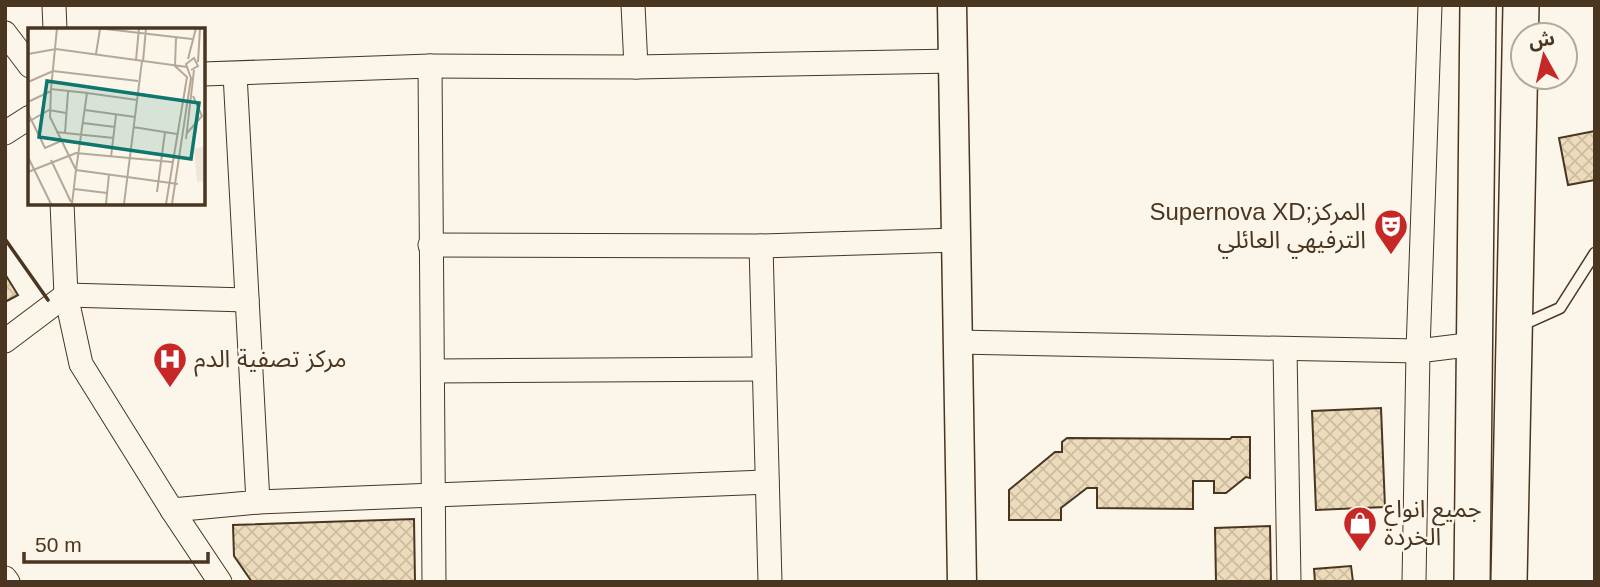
<svg xmlns="http://www.w3.org/2000/svg" width="1600" height="587" font-family="Helvetica,'Noto Sans Arabic',sans-serif">
<defs>
<pattern id="building-cross-hatch" width="8" height="8" patternUnits="userSpaceOnUse" patternTransform="scale(1.75)"><rect width="8" height="8" fill="#ecdcbc"/><path d="M0 0l8 8M0 8l8-8" fill="none" stroke="#ccbda1"/></pattern>
</defs>
<rect width="100%" height="100%" fill="#fbf6e9"/>
<g fill="url(#building-cross-hatch)" stroke="#4a3520" stroke-width="2">
<path d="M1595 131V180L1568 185 1559 138Z"/>
<path d="M5 274 18 295 5 302Z"/>
<path d="M1381 408 1385 507 1316 510 1312 411Z"/>
<path d="M1232 437H1250V478L1246 477 1226 493H1214V481H1193V509L1097 508V488H1087L1061 508V520H1009V490L1055 452H1062V442L1067 438 1230 439Z"/>
<path d="M414 519 415 582H252L234 556 233 525Z"/>
<path d="M1270 526 1271 582H1216L1215 528Z"/>
<path d="M1351 566 1353 582H1315L1314 569Z"/>
</g>
<g fill="none" stroke-linecap="round" stroke-linejoin="round">
<g stroke="#4a3520" stroke-width="13">
<path id="service" d="M1520 326 1560 308 1595 253"/>
</g>
<g stroke="#4a3520" stroke-width="25">
<g id="minor">
<path d="M54 5 55 30"/>
<path d="M633 5 636 67"/>
<path d="M5 33 30 66"/>
<path d="M430 66 636 67 954 61"/>
<path d="M203 74 430 66 434 582"/>
<path d="M5 133 30 117"/>
<path d="M62 203 66 295 81 364 172 510 220 582"/>
<path d="M430 245 761 246 957 240"/>
<path d="M761 246 770 582"/>
<path d="M5 341 66 295 247 300"/>
<path d="M957 342 1418 351 1475 344"/>
<path d="M1285 349 1289 582"/>
<path d="M434 371 764 369"/>
<path d="M258 502 767 482"/>
<path d="M172 510 258 502 235 74"/>
<path d="M5 578 8 582"/>
<path d="M1414 582 1418 351 1430 5"/>
</g>
</g>
<g stroke="#4a3520" stroke-width="31">
<path id="tertiary" d="M952 5 962 582"/>
</g>
<g stroke="#4a3520" stroke-width="38">
<g id="primary">
<path d="M1472 582 1478 5"/>
<path d="M1509 582 1521 5"/>
</g>
</g>
<use href="#service" stroke="#fbf6e9" stroke-width="10"/>
<use href="#minor" stroke="#fbf6e9" stroke-width="23"/>
<use href="#tertiary" stroke="#fbf6e9" stroke-width="28"/>
<use href="#primary" stroke="#fbf6e9" stroke-width="35"/>
<path stroke="#4a3520" stroke-width="3.5" d="M5 239 48 300"/>
</g>
<defs>
<g id="theatre-pin" transform="scale(1.75)"><path d="M0 17L-7.5 6A9.5 9.5 0 1 1 7.5 6Z" fill="#c62828" stroke="#fbf6e9"/><path d="M-5-5.5Q0-4 5-5.5V0Q5 5 0 6Q-5 5-5 0ZM-3.3-2.5H-1v1.5H-3.3ZM1-2.5H3.3v1.5H1ZM-2.8 1Q0 5.5 2.8 1Z" fill="#fff"/></g>
<g id="hospital-pin" transform="scale(1.75)"><path d="M0 17L-7.5 6A9.5 9.5 0 1 1 7.5 6Z" fill="#c62828" stroke="#fbf6e9"/><path d="M-5-5h3v3.5h4V-5h3V5h-3V1.5h-4V5h-3Z" fill="#fff"/></g>
<g id="shop-pin" transform="scale(1.75)"><path d="M0 17L-7.5 6A9.5 9.5 0 1 1 7.5 6Z" fill="#c62828" stroke="#fbf6e9"/><path d="M-5-2.5h2.3a2.7 3.5 0 0 1 5.4 0H5L5.5 6h-11ZM-1.5-2.5h3a1.5 2.3 0 0 0-3 0Z" fill="#fff"/></g>
</defs>
<g fill-rule="evenodd">
<use href="#theatre-pin" x="1391" y="226"/>
<use href="#hospital-pin" x="170" y="359"/>
<use href="#shop-pin" x="1360" y="523"/>
</g>
<g text-anchor="middle" stroke-width="5" stroke-linejoin="round" paint-order="stroke">
<g font-size="24" fill="#4a3520" stroke="#fbf6e9" text-anchor="start">
<text x="1366" y="220" text-anchor="end">Supernova XD;المركز<tspan x="1366" dy="28">الترفيهي العائلي</tspan></text>
<text x="194" y="367">مركز تصفية الدم</text>
<text x="1384" y="517">جميع انواع<tspan x="1384" dy="28">الخردة</tspan></text>
</g>
</g>
<g transform="translate(28 28)">
<rect width="177" height="177" fill="#fbf6e9"/>
<path d="M177 119V153L169 154 166 120Z" fill="#ede6d9"/>
<path fill="none" stroke="#b4a999" stroke-width="2" d="M69 0 164 11M0 26 28 21 159 39M68 26 72 1M160 31 168 0M108 32 111 0M115 34 118 0M170 34 172 0M0 54 25 43 110 53M23 61 29 0M59 65 109 72M0 74 23 63M57 82 107 89M0 85 17 120 33 113M0 94 21 82 38 85M55 95 87 99M105 99 149 106M28 104 37 105 40 64M37 105 86 110M159 105 174 88 165 68M158 111 166 42M0 129 23 176M83 129 88 87M23 132 43 174M0 144 48 125 144 134M46 161 79 165M129 164 137 104M44 176 48 142 59 65 23 61 22 89 48 142 150 156M78 176 81 146M96 176 114 33M138 176 159 49 147 38 148 10M144 176 163 50 158 36 166 30 170 38 163 42"/>
<path fill="#0f766e" fill-opacity="0.15" stroke="#0f766e" stroke-width="3.5" d="M19 53 171 75 163 131 11 109Z"/>
<rect width="177" height="177" fill="none" stroke="#4a3520" stroke-width="3.5"/>
</g>
<rect width="1600" height="587" fill="none" stroke="#4a3520" stroke-width="14"/>
<g transform="translate(1544 56) rotate(352)"><circle r="33" fill="#fbf6e9" stroke="#b4a999" stroke-width="2"/>
<path d="M0-5L12 26L0 18L-12 26Z" fill="#c62828"/>
<text y="-10" font-size="19" font-weight="bold" text-anchor="middle" fill="#4a3520">ش</text>
</g>
<path d="M24 552v10h184v-10" fill="none" stroke="#4a3520" stroke-width="3.5"/>
<text x="35" y="552" font-size="21" fill="#4a3520" stroke="#fbf6e9" stroke-width="5" paint-order="stroke">50 m</text>
</svg>
